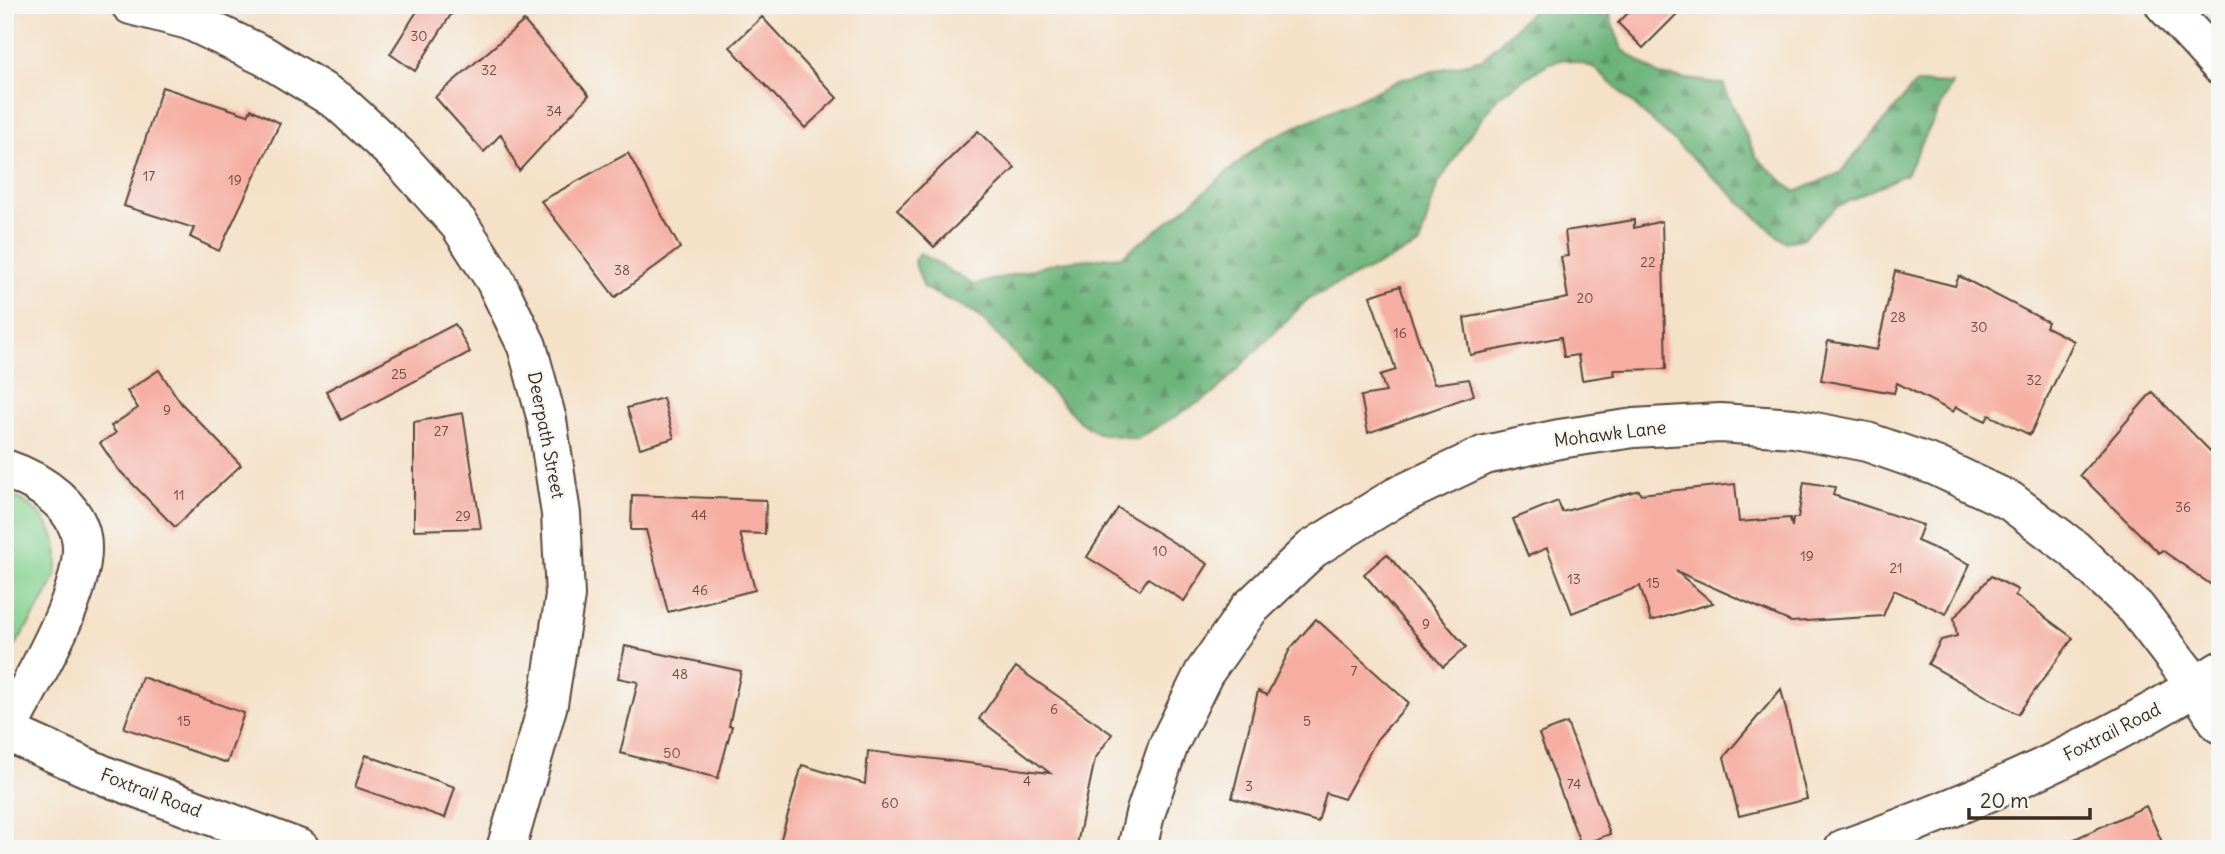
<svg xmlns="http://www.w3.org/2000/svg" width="2225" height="854" font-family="Delius,sans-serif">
<defs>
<pattern id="forest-firs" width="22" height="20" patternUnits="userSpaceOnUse" patternTransform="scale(1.75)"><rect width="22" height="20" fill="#6cb47a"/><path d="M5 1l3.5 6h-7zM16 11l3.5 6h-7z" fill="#5a9363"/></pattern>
</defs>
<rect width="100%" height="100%" fill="#f6f6f2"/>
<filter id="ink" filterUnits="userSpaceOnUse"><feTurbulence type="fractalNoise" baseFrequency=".0143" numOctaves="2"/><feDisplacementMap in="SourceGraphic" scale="14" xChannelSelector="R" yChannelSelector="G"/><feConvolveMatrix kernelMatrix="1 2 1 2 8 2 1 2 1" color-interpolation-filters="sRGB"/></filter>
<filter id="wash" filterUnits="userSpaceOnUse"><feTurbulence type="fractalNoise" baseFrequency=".00686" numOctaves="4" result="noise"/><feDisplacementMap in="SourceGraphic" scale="28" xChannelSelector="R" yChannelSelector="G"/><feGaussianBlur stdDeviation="1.57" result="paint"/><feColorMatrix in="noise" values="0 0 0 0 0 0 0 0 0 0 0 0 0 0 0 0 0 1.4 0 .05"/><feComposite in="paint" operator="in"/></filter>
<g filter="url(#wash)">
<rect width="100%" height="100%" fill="#f4e1c8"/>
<path fill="#85d290" stroke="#607e57" stroke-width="2" d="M5 494C41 504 64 537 56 573 52 590 17 644 5 659Z"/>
<path fill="url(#forest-firs)" stroke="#546f4c" stroke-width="2" d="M1538 5H1614L1610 17 1622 49 1659 75 1723 84 1756 157 1795 192 1840 173 1916 83 1952 84 1906 174 1836 207 1802 239 1784 242 1593 67 1565 59 1547 64 1499 96 1472 131 1437 186 1419 245 1308 299 1213 394 1137 439 1098 433 1081 423 976 313 924 288 914 261 920 253 974 285 1059 262 1122 256 1177 215 1264 141 1402 79 1483 59Z"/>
<g id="blocks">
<g fill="#f6aea2">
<path d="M421 5H457L415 71 390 54Z"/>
<path d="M1636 5H1686L1643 48 1618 23Z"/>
<path d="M762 17 837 98 805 128 730 47Z"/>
<path d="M524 21 589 95 519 171 501 134 484 152 435 97Z"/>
<path d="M162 87 248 115 251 109 280 123 219 251 190 237 194 228 124 206Z"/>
<path d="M978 131 1015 168 934 247 897 210Z"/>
<path d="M628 153 680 248 615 297 541 201Z"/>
<path d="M1634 220V228L1662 221 1666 369 1614 370 1615 375 1582 380 1578 355 1564 357 1561 337 1470 355 1464 318 1568 298 1561 257 1568 256 1565 231Z"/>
<path d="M1895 271 1955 286 1959 276 2048 322 2046 327 2074 341 2030 435 1989 415 1986 421 1956 407 1953 412 1897 383 1894 393 1821 380 1828 341 1877 350Z"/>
<path d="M1400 286 1434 384 1469 379 1474 395 1368 433 1361 396 1386 392 1380 375 1396 370 1370 296Z"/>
<path d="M455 324 470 352 341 420 326 391Z"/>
<path d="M159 370 181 403 241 465 175 527 117 468 100 443 116 433 111 426 138 408 127 391Z"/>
<path d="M2152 392 2220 461V591L2162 550 2159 553 2080 475Z"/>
<path d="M663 398 674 438 640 448 627 408Z"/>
<path d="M463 413 481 528 414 530V422Z"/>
<path d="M1804 482 1835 487 1833 495 1923 525 1917 541 1970 564 1946 614 1894 590 1883 616 1791 622 1676 571 1713 603 1651 621 1640 586 1572 613 1547 548 1528 556 1513 519 1558 501 1562 512 1639 490 1640 494 1735 484 1739 522 1790 518 1792 527 1793 518H1798Z"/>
<path d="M632 495 766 500 765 534 740 533 755 590 668 612 646 530H631Z"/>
<path d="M1118 508 1208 564 1184 601 1148 578 1140 590 1087 557Z"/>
<path d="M1387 554 1466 647 1443 667 1364 574Z"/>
<path d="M1991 576 2018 590 2015 595 2073 638 2018 714 1928 664 1941 640 1957 636 1954 618Z"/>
<path d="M1316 619 1409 703 1377 739 1344 799 1326 793 1318 822 1232 798 1258 691 1267 695 1290 649Z"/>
<path d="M625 646 741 671 729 726H732L718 778 620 753 638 682 618 678Z"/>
<path d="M1016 667 1112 734 1095 759 1076 849H778L802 765 865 784 868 751 1050 773 979 719Z"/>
<path d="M142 677 244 713 227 763 124 728Z"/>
<path d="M1781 689 1807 799 1739 816 1724 757Z"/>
<path d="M1567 723 1610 834 1581 845 1539 734Z"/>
<path d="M366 755 455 787 445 818 355 787Z"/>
<path d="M2146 806 2165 849H2053Z"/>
</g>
</g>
</g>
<g filter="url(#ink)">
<use href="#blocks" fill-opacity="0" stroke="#574538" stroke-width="2"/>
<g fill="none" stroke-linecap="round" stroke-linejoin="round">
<g stroke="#574538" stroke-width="42">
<g id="minor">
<path d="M131 5 189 20 264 56 338 101 399 157 459 224 495 280 527 346 547 420 561 514 565 596 548 704 506 849"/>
<path d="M2165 5 2220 65"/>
<path d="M5 469C39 480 83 508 82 549 82 600 30 684 6 731"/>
<path d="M5 731 108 777 300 849"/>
<path d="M1137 849 1145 814 1169 744 1204 673 1249 609 1312 549 1396 497 1485 455 1559 439 1634 428 1720 423 1794 428 1867 442 1936 466 2010 501 2074 549 2136 608 2196 686 2220 724"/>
<path d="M1844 849C1975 802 2103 746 2220 671"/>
</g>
</g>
<use href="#minor" stroke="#fff" stroke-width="38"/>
</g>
</g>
<g text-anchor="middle" stroke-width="5" stroke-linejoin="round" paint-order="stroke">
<g font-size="14" fill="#6a4b3f">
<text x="419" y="41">30</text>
<text x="489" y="75">32</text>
<text x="554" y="116">34</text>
<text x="149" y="181">17</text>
<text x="235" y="185">19</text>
<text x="1648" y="267">22</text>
<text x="622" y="275">38</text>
<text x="1585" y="303">20</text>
<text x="1898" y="322">28</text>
<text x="1979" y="332">30</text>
<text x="1400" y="338">16</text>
<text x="399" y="379">25</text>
<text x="2034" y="385">32</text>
<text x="167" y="415">9</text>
<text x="441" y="436">27</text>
<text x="179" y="500">11</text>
<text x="2183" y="512">36</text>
<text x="699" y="520">44</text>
<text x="463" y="521">29</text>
<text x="1160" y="556">10</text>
<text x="1807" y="561">19</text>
<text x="1896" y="573">21</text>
<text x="1574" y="584">13</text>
<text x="1653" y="588">15</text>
<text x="700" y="595">46</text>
<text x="1426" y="629">9</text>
<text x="1354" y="676">7</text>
<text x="680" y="679">48</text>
<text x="1054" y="714">6</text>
<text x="184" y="726">15</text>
<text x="1307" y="726">5</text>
<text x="672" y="758">50</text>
<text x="1027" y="786">4</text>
<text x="1574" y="789">74</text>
<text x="1249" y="791">3</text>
<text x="890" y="808">60</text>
</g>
<g font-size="18" fill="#3b2a1e" stroke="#f6f6f2">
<text transform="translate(1610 434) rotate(-7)" y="6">Mohawk Lane</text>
<text transform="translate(546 435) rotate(79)" y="6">Deerpath Street</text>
<text transform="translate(2112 732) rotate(-27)" y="6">Foxtrail Road</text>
<text transform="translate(151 793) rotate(21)" y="6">Foxtrail Road</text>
</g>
</g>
<rect width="2225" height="854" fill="none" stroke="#f6f6f2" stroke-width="28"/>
<path d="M1969 808v10h121v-10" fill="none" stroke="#3b2a1e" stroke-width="3.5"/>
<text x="1980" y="808" font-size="21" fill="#3b2a1e" stroke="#f6f6f2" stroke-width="5" paint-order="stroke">20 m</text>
</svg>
